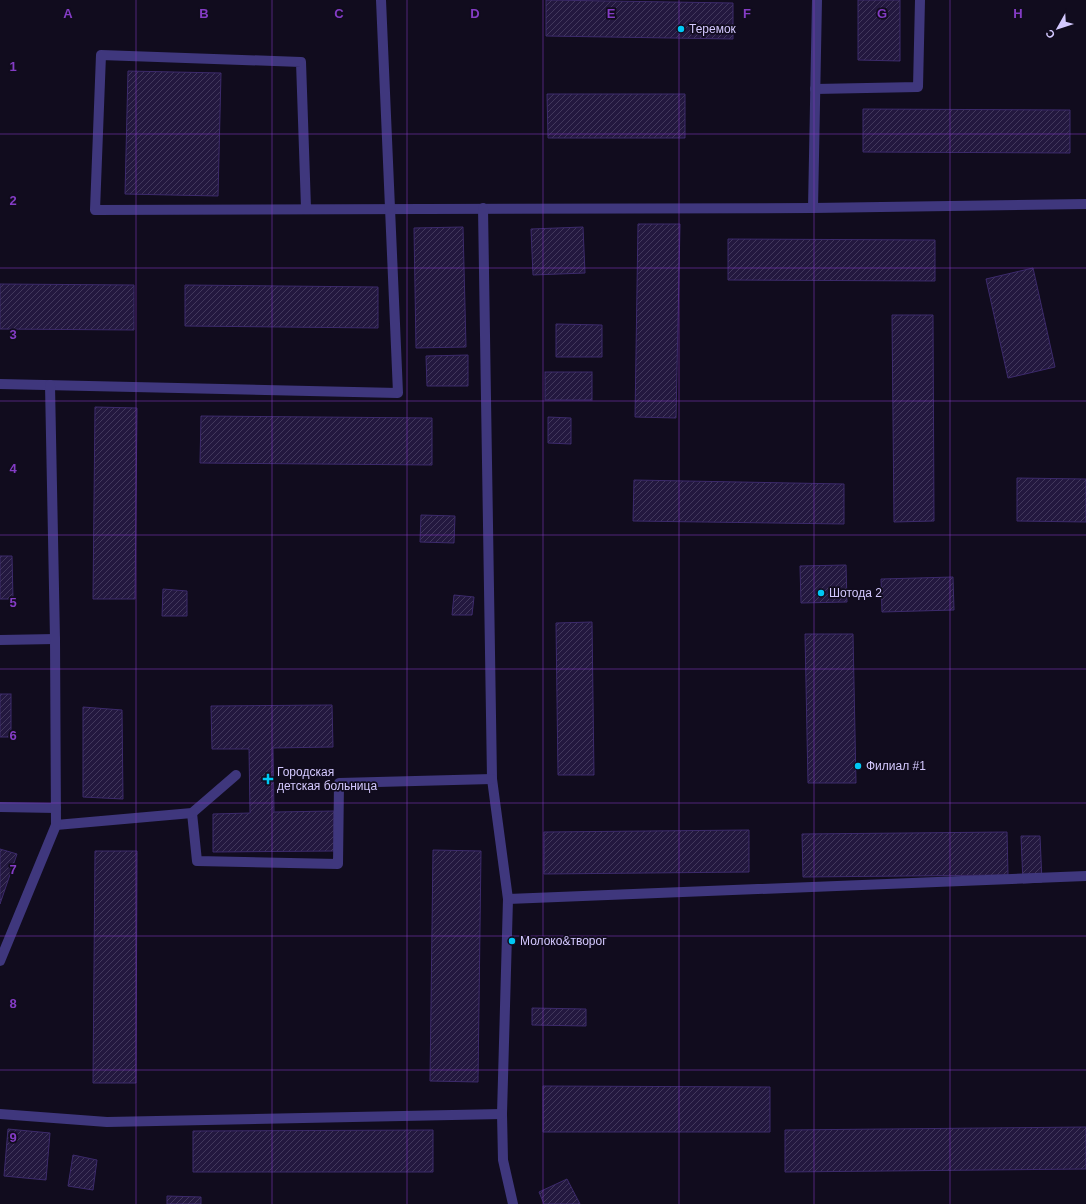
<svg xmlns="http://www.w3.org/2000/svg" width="1086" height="1204" font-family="Arial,sans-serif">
<defs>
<pattern id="building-hatch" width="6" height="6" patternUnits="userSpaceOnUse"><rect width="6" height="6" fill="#23183f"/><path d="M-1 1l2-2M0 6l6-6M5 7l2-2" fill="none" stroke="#42385c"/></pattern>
</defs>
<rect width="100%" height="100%" fill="#110c1e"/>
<g fill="url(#building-hatch)" stroke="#3c2a6b">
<path d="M546 0 733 3V39L546 36Z"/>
<path d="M858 0H900V61L858 60Z"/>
<path d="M128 71 221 73 218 196 125 194Z"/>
<path d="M547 94H685V138H548Z"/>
<path d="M863 109 1070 110V153L863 152Z"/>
<path d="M638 224H680L676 418 635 417Z"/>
<path d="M463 227 466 347 416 348 414 228Z"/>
<path d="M583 227 585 273 533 275 531 229Z"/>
<path d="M728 239 935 240V281L728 280Z"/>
<path d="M1033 268 1055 367 1008 378 986 279Z"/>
<path d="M0 284 134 285V330L0 329Z"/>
<path d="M185 285 378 287V328L185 326Z"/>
<path d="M892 315H933L934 521 894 522Z"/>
<path d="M556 324 602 325V357H556Z"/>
<path d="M468 355V386H427L426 356Z"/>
<rect x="545" y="372" width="47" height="28"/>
<path d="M95 407 137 408 135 599H93Z"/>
<path d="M201 416 432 418V465L200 463Z"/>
<path d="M548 417 571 418V444L548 443Z"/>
<path d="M1017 478 1086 479V522L1017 521Z"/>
<path d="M634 480 844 484V524L633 521Z"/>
<path d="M421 515 455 516 454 543 420 542Z"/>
<path d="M0 556H12L13 599H0Z"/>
<path d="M846 565 847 602 801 603 800 566Z"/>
<path d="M953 577 954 610 882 612 881 579Z"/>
<path d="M163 589 187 591V616H162Z"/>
<path d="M454 595 474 597 472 615H452Z"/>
<path d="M592 622 594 775H558L556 623Z"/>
<path d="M805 634H853L856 783H808Z"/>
<rect x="0" y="694" width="11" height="43"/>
<path d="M332 705 333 747 273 748 274 812 334 811V851L213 852V814L250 813 249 749H212L211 706Z"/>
<path d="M83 707 122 710 123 799 83 797Z"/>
<path d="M749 830V872L544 874V832Z"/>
<path d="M1007 832 1008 875 803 877 802 834Z"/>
<path d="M1021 836H1040L1042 882 1023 883Z"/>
<path d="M0 849 17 854 0 904Z"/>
<path d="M433 850 481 851 478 1082 430 1081Z"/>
<path d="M95 851H137L136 1083H93Z"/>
<path d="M532 1008 586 1009V1026L532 1025Z"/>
<path d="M543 1086 770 1087V1132H543Z"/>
<path d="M1086 1127V1169L785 1172V1130Z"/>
<path d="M8 1129 50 1133 46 1180 4 1176Z"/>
<path d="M433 1130V1172H193V1131Z"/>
<path d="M73 1155 97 1160 93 1190 68 1186Z"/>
<path d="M567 1179 580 1204H544L539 1192Z"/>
<path d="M167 1196 201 1197V1204H167Z"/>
</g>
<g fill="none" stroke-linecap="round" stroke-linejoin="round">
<g stroke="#3f377d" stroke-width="10">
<path d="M815 89 918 87 920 0"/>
<path d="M306 208 301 62 101 55 95 210 813 208 1086 204"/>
<path d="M483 208 492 779 508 899 502 1114 503 1160 513 1204"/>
<path d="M813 208 817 0"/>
<path d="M0 384 398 393 381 0"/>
<path d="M0 640 55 639"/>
<path d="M192 813 197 861 338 864 339 783 492 779"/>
<path d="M56 825 192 813 236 775"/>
<path d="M508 899 1086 876"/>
<path d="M0 1114 107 1122 502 1114"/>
</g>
<g stroke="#3f377d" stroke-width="10">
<path d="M0 807 56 808"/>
<path d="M0 961 56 825 55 639 50 385"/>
</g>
</g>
<path fill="none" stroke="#843cc5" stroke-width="1" stroke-opacity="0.55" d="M136 0V1204M272 0V1204M407 0V1204M543 0V1204M679 0V1204M814 0V1204M950 0V1204M0 134H1086M0 268H1086M0 401H1086M0 535H1086M0 669H1086M0 803H1086M0 936H1086M0 1070H1086"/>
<g fill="#00c8f4" stroke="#110c1e" stroke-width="1.5">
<circle cx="681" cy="29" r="4"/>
<circle cx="821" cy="593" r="4"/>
<circle cx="858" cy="766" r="4"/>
<path d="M266 773h4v4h4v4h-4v4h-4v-4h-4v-4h4z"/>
<circle cx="512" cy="941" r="4"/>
</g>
<g text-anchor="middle" stroke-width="3.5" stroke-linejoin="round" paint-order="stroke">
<g font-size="12" fill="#d4c9ff" stroke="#110c1e" text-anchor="start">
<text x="689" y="33">Теремок</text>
<text x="829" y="597">Шотода 2</text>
<text x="866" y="770">Филиал #1</text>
<text x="277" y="776">Городская<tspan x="277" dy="14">детская больница</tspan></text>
<text x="520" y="945">Молоко&amp;творог</text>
</g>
</g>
<g font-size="13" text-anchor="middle" font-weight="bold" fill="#843cc5" stroke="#110c1e" stroke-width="3.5" stroke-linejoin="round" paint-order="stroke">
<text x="68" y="18">A</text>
<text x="204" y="18">B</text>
<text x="339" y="18">C</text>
<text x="475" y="18">D</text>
<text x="611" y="18">E</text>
<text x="747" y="18">F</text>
<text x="882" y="18">G</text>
<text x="1018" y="18">H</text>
<text x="13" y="71">1</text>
<text x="13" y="205">2</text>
<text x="13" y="339">3</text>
<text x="13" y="473">4</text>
<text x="13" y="607">5</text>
<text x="13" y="740">6</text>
<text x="13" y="874">7</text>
<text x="13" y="1008">8</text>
<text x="13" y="1142">9</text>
</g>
<g transform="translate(1058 28) rotate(231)" stroke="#110c1e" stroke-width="3" paint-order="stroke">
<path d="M0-3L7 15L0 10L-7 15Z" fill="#d4c9ff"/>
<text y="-6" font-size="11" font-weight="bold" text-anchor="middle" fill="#d4c9ff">С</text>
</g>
</svg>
